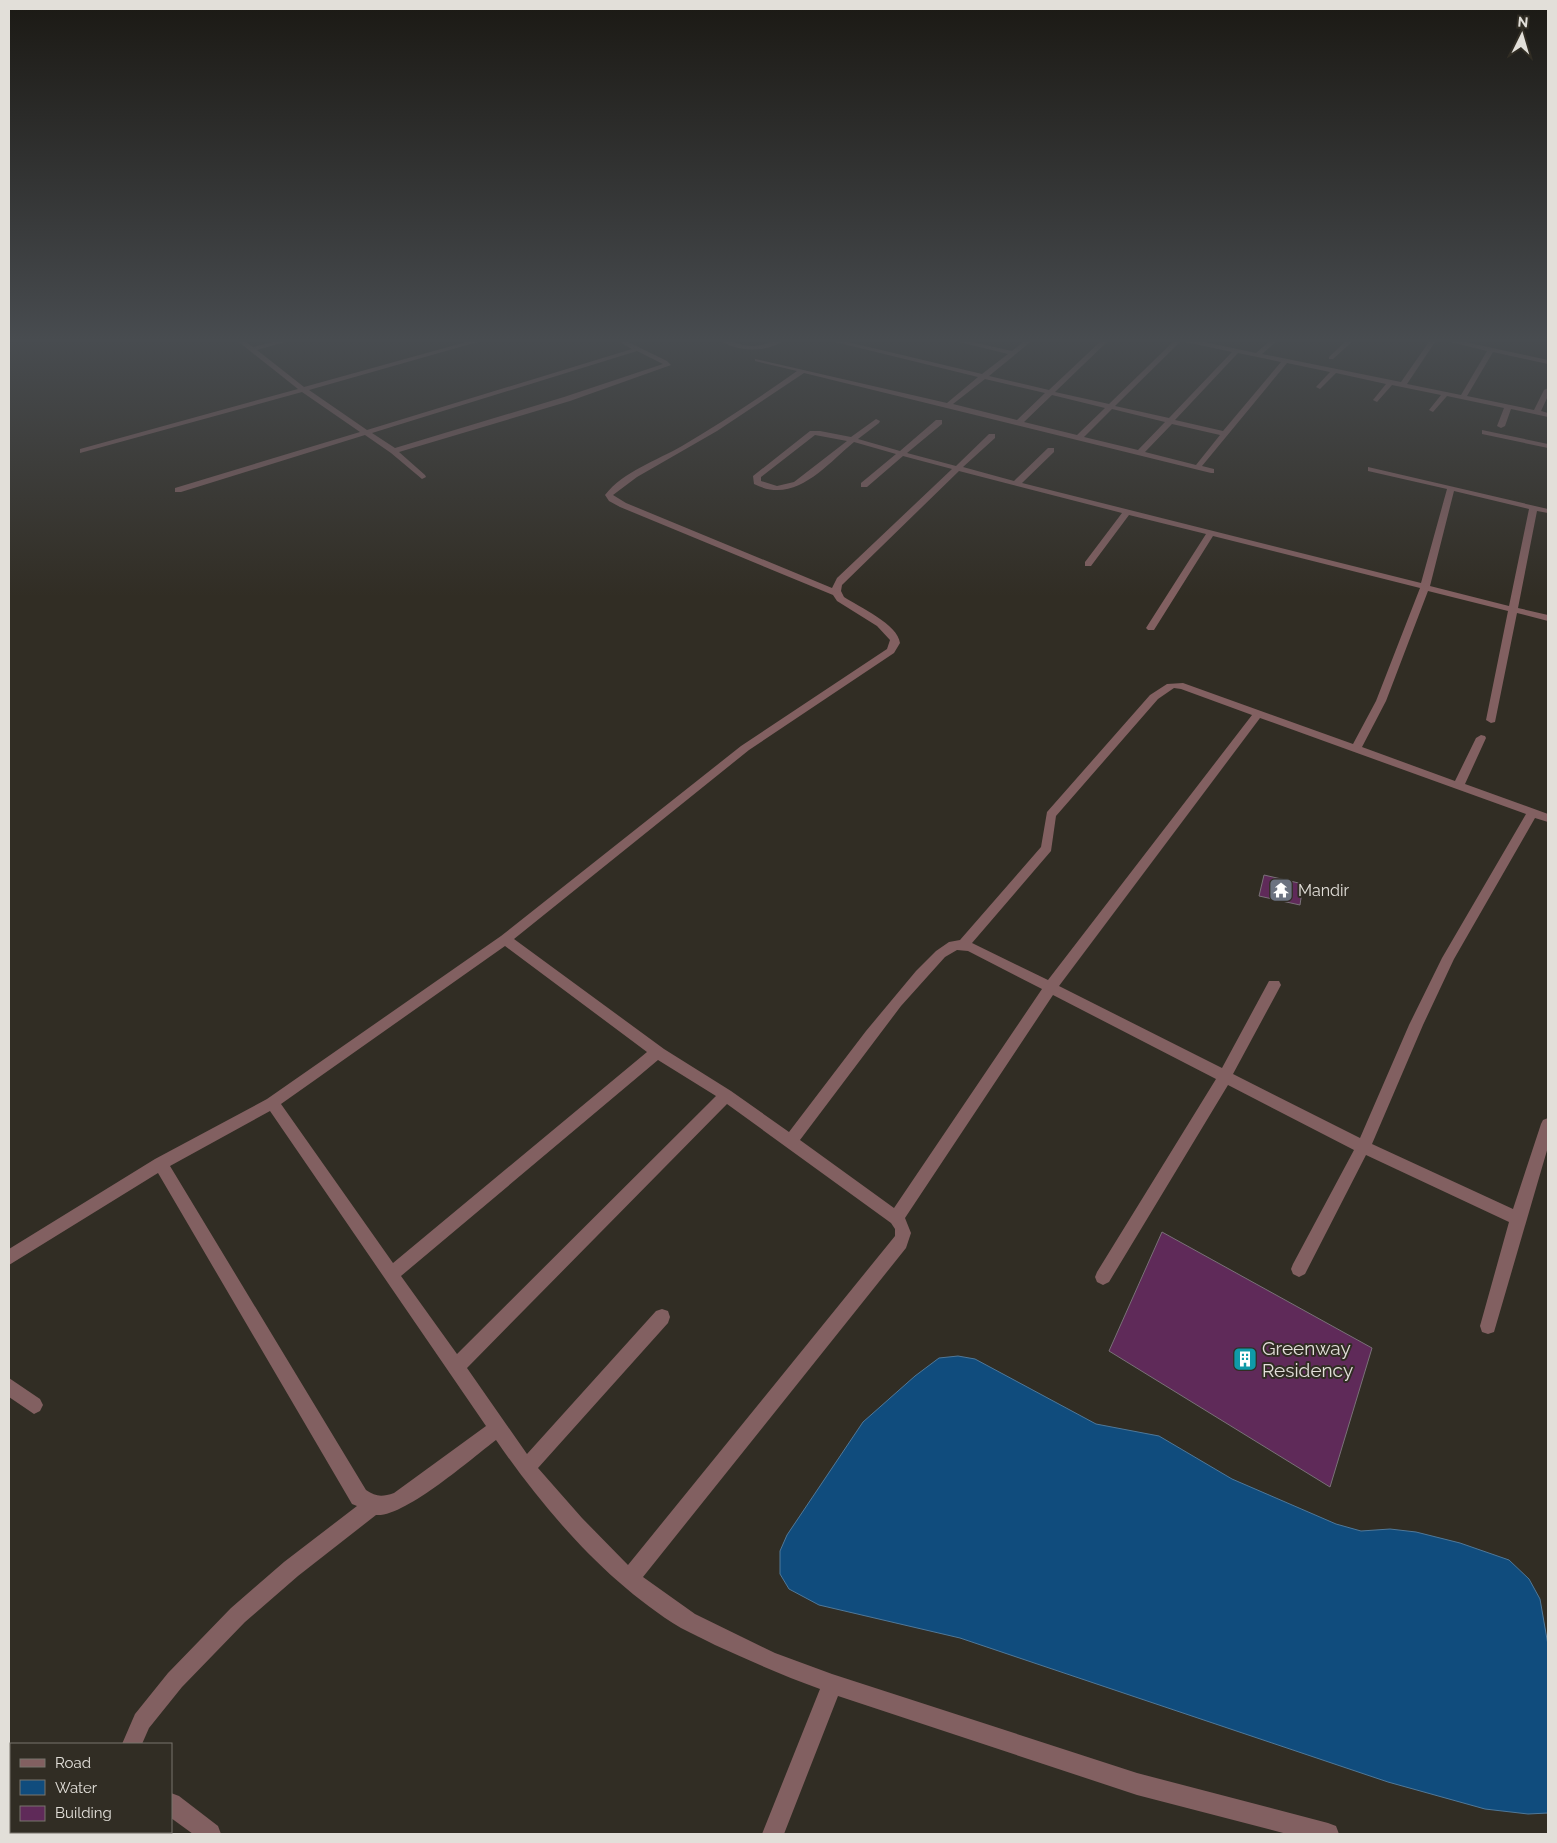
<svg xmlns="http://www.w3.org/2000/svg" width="1557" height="1843" font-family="Raleway,sans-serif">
<rect width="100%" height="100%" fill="#312d24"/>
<path fill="#104c7d" stroke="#4f7899" d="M958 1356 975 1359 1096 1424 1159 1436 1232 1479 1336 1524 1361 1531 1390 1529 1416 1532 1460 1543 1509 1560 1529 1579 1540 1599 1548 1645V1813L1528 1814 1485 1809 1388 1782 960 1638 819 1605 789 1589 780 1574V1551L787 1535 863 1422 915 1376 939 1358Z"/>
<g fill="#5f2a59" stroke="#7a7178">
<path d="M1264 875 1303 884 1300 905 1259 896Z"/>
<path d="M1162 1232 1372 1348 1330 1487 1109 1351Z"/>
</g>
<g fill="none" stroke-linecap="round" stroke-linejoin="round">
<g fill="#826061" fill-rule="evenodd">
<path d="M235 339H242L253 347 284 339H295L257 350 304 387 477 339H488L309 390 367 430 632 349 614 339H622L667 361 671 365 570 401 399 452 425 475 426 477 422 479 391 453 365 435 181 492H175V488L360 432 302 392 80 453V449L298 389ZM637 351 663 364 564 397 395 448 372 433Z"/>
<path d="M718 339C730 339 740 346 752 346 765 346 775 339 787 339 767 353 738 353 718 339Z"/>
<path d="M823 339H835L982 374 1008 354 947 339H959L1012 351 1027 339H1034L989 376 1049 390 1103 339H1110L1055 392 1109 404 1176 339H1190L1256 353 1272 339H1279L1262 354 1401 382 1431 339H1437L1407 384 1461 395 1487 351 1438 339H1451L1548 360V364L1493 352 1467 396 1534 410 1544 390 1548 388V396L1541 411 1548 413V417L1511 409 1505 426 1501 428 1497 426 1504 408 1447 396 1433 412 1429 410 1441 395 1392 385 1377 402 1373 400 1386 384 1336 373 1320 389 1316 387 1330 372 1287 363 1202 466 1214 469V473H1211L804 373 717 431 637 477 613 495 626 503 832 588 837 578 952 469 903 456 867 487H861V483L896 454 854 442C825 466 795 505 754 484L753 476 810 431H820L851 437 876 419 880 421 879 423 858 439 900 451 936 420H942V424L907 453 956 466 989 434H995V438L963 467 1014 481 1048 448H1054V452L1022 483 1421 583 1447 489 1368 471V467L1548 509V513L1537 511 1518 608 1548 615V621L1517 613 1495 722 1491 723 1486 720 1508 611 1428 591 1386 701 1362 747 1455 781 1476 738 1481 735 1485 736 1486 738 1465 784 1548 814V822L1535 818 1454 959 1423 1025 1372 1144 1513 1209 1541 1124 1543 1120 1548 1118V1147L1494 1332 1488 1334 1482 1332 1480 1326 1509 1222 1366 1155 1305 1274 1299 1277 1293 1274 1291 1269 1293 1264 1354 1150 1228 1085 1109 1282 1103 1285 1097 1282 1095 1277 1097 1272 1216 1079 1053 995 905 1218 911 1233 906 1248 643 1577 695 1614 775 1653 832 1674 1137 1773 1328 1823 1336 1826 1339 1834H1287L1137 1795 838 1696 784 1834H762L820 1689C784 1676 750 1661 715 1645 704 1639 692 1634 681 1628 608 1584 544 1510 496 1440 472 1458 404 1518 376 1515L298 1576 245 1622 182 1687 149 1728 142 1744H122L135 1714 168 1673 231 1608 284 1562 357 1506 352 1504 158 1173 9 1265V1249L155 1159 267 1099 501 936 741 746 887 649 890 640 877 626 837 601 833 595 620 507 609 501 605 495C624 471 656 461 682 446 721 423 759 398 797 371L755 361V359L947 403 978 377ZM1181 341 1232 352 1169 418 1115 406ZM1238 353 1281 362 1223 431 1175 420ZM985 379 1045 393 1017 420 953 404ZM1052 395 1105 408 1077 435 1024 422ZM1112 409 1165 422 1138 450 1084 437ZM1172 424 1220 435 1196 465 1145 452ZM815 435 847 441 794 482 777 486 761 481V477ZM959 471 1122 513 1085 562V566H1091L1129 515 1206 534 1146 628 1148 630H1154L1213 536 1420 588 1376 701 1353 744 1183 683 1167 684 1150 695 1047 812 1041 847 960 940 949 942 936 951 916 971 866 1031 789 1132 731 1091 664 1049 514 939 749 750 894 653 900 643C898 624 859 607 844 597L841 591 842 585ZM1454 491 1529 509 1509 606 1430 586ZM1174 688 1181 689 1252 715 1048 980 972 943 1051 851 1056 816 1158 699ZM1260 718 1526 814 1442 958 1409 1025 1360 1138 1233 1074 1281 985 1279 981H1269L1222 1068 1059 986ZM505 946 647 1052 393 1263 281 1104ZM957 950 968 951 1042 989 894 1208 800 1140 901 1006 945 957ZM658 1060 716 1096 457 1354 401 1276ZM727 1104 891 1223 895 1229V1236L628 1565 582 1518 538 1468 668 1323 670 1317 668 1311 662 1309 656 1311 527 1454 467 1368ZM270 1111 486 1426 394 1493C382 1497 376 1497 366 1490L170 1166Z"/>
<path d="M1348 339H1355L1333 359H1329V357Z"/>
<path d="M1482 430 1548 444V448L1482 434Z"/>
<path d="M9 1378 40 1399 43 1405 40 1411 34 1414 9 1397Z"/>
<path d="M171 1793 179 1796 218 1826 221 1834H193L171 1818Z"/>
</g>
</g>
<linearGradient id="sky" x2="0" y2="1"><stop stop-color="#1b1914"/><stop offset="0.57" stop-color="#484c50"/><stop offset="1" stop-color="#484c50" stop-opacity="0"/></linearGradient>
<rect width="1557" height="597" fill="url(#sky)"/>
<defs>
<g id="temple-square" transform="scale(1.25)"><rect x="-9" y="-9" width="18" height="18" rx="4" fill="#6b7280" stroke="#312d24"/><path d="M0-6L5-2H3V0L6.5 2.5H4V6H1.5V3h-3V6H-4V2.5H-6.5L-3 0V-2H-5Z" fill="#fff"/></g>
<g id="building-square" transform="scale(1.25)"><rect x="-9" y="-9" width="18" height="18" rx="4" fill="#0f9aa8" stroke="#312d24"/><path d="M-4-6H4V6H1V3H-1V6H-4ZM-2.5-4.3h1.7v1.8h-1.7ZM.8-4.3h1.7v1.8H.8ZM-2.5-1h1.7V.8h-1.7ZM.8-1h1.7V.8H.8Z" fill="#fff"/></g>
</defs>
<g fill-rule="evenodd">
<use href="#temple-square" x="1281" y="890"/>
<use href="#building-square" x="1245" y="1359"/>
</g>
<g text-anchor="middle" stroke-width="4" stroke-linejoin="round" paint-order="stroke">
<g font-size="16" fill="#e2dfd9" stroke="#312d24" text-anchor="start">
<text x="1298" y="896">Mandir</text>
</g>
<g font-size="19" fill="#e2dfd9" stroke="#312d24" text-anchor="start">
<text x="1262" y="1355">Greenway<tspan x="1262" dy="22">Residency</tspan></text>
</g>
</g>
<rect width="1557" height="1843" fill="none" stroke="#e2dfd9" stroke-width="20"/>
<rect x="10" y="1743" width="162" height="90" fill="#312d24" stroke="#78746c"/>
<rect x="20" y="1759" width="25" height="8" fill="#826061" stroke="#78746c"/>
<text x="55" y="1768" font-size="15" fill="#e2dfd9">Road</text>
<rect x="20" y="1780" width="25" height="15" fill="#104c7d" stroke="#78746c"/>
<text x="55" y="1793" font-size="15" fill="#e2dfd9">Water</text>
<rect x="20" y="1806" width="25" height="15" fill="#5f2a59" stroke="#78746c"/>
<text x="55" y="1818" font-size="15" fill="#e2dfd9">Building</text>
<g transform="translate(1522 35) rotate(5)" stroke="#312d24" stroke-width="4" paint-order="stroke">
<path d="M0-4L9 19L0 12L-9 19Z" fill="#e2dfd9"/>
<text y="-8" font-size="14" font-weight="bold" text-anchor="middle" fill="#e2dfd9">N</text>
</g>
</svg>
